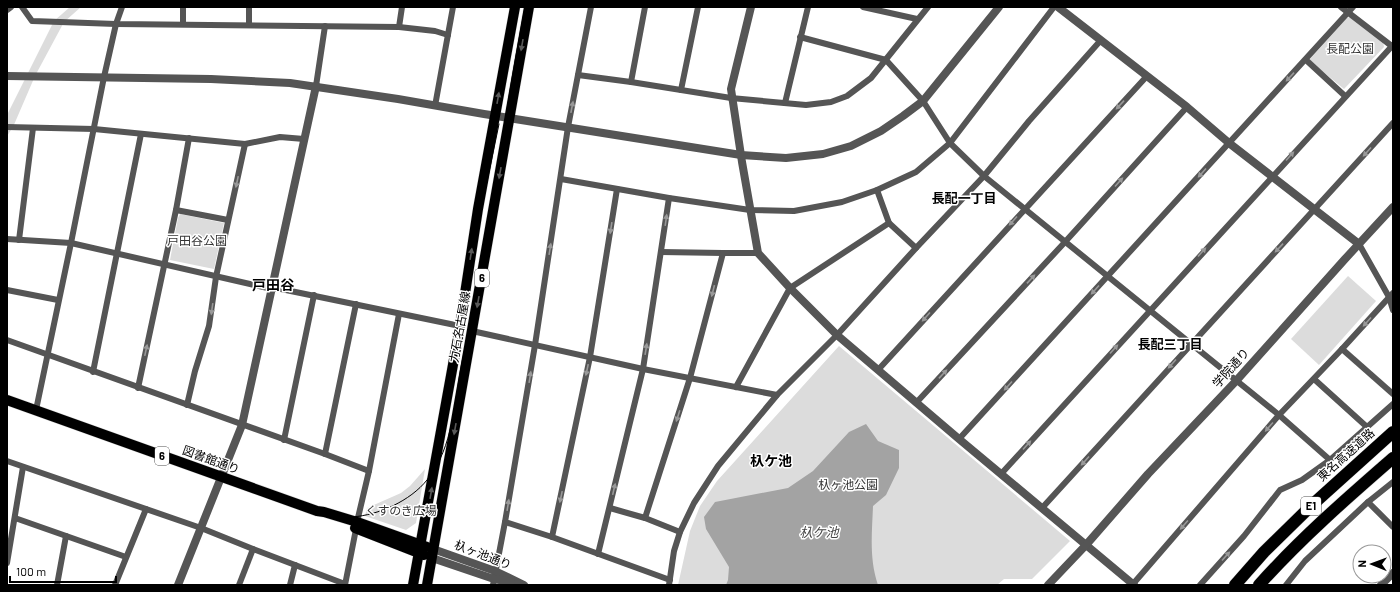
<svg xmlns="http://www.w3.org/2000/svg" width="1400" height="592" font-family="Barlow,'Noto Sans JP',sans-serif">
<rect width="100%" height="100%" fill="#fff"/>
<g fill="#dcdcdc">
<path d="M70 7H81L64 22 35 76 13 127 7 136V115L54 21Z"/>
<path d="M1350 17 1383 41 1384 47 1344 89 1310 61V59L1347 18Z"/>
<path d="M180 214 224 223 214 269 170 260 178 218Z"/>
<path d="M1348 276 1376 301 1319 365 1291 339Z"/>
<path d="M839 346 1070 541 1032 579H1004L997 585H678L690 531 700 506 717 481Z"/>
<path d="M425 469 416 523 406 530 365 516 367 508 401 493 410 486Z"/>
</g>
<path fill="#a3a3a3" d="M866 424 878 441 899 450V468L886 495 873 506C872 533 869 559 878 585H726L728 580 729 567 706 529 704 517 715 502 788 488 813 471 849 432Z"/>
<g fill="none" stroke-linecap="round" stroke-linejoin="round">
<g stroke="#dbdbdb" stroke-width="11">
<g id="primary">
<path d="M7 400 317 511 324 512 357 522 427 547"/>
<path d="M355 528 424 555"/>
<path d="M413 585 460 326 478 209 515 7"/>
<path d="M427 585 529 7"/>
</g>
</g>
<g stroke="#dbdbdb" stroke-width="13">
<g id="motorway">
<path d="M1235 585 1264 552 1312 505 1393 432"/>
<path d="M1259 585C1300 539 1347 498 1393 458"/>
</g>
</g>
<g stroke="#555" stroke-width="6">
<path d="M22 7 32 21 116 24 399 27 435 31 448 35"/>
<path d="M863 7 917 19"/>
<path d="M1341 7 1393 47"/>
<path d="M7 10 11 7"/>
<path d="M183 24V7"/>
<path d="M249 25V7"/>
<path d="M399 27 402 7"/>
<path d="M800 37 886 60 923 101 950 143 984 176 1279 415 1330 460"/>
<path d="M1306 60 1345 96"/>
<path d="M578 75 631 82 731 98 806 105 831 102 847 96 871 78 928 7"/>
<path d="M631 82 645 7"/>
<path d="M316 86 325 26"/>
<path d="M681 90 698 7"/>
<path d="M785 103 808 7"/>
<path d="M435 106 453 7"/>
<path d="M7 127 94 129 245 144 280 137 304 139"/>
<path d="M561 179 669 198 750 210 794 211 842 202 877 190 916 172 950 143 1054 7"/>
<path d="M877 190 889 223 916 248"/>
<path d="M176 210 228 220"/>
<path d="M7 239 71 243 272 289H281L460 326"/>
<path d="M19 240 33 128"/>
<path d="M1359 244 1389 297 1393 310"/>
<path d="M661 252 723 253H758"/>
<path d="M7 290 58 300"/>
<path d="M472 331 643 369 777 395"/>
<path d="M7 340 325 454 369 471"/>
<path d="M1342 349 1393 394"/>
<path d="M878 370 1147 76"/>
<path d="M93 372 141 134"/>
<path d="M1314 379 1367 427"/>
<path d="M736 387 790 288 889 223"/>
<path d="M138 388 176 210 189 138"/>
<path d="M916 403 1065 242 1187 107"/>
<path d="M187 405 195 371 209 326 216 277 245 144"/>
<path d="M36 410 71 243 104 77 116 24 122 7"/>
<path d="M959 439 1353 7"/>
<path d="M284 440 314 295"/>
<path d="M325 454 356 304"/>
<path d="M7 461 201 528 253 549 345 584"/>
<path d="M1001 474 1393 45"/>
<path d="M1368 502 1393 527"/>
<path d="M610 508 645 518 680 532"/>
<path d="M1042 508 1393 123"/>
<path d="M15 518 126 557"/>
<path d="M645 518 690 378 723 253"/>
<path d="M357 522 369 471 399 314"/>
<path d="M505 522 552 537 670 580"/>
<path d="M552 537 590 357 617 189"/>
<path d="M598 554 643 369 669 198"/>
<path d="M7 563 23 467"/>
<path d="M1133 584 1279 415 1342 349 1393 293"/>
<path d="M57 585 66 536"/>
<path d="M115 585 146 509"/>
<path d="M239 585 253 549"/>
<path d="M290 585 295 565"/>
<path d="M345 585 356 529"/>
<path d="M493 585 505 522 535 345 568 127 591 7"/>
<path d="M669 585 674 551 680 532 694 503 718 466 777 395 837 335 916 248 984 176 1029 121 1101 40"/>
<path d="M1200 585 1244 536 1280 490 1302 480 1330 460 1393 404"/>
<path d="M1286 585 1305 561 1368 502 1393 482"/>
</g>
<g stroke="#555" stroke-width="8">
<path d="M751 7 731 89 742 162 758 253 790 288 837 335 959 439 1134 585"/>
<path d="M1058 7 1187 107 1229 143 1359 244"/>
<path d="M7 76 211 79 290 83 398 99 484 114 741 155 786 158 823 154 851 146 881 131 903 116 923 101 999 7"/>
<path d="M433 549 495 571 524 585"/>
<path d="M432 558 494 579 511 582"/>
<path d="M178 585 242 425 316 86"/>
<path d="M1048 585 1086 545 1148 474 1236 381 1345 259 1393 207"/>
<path d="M1381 585 1393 573"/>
</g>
<use href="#primary" stroke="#000" stroke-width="10"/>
<use href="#motorway" stroke="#000" stroke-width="12"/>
<g stroke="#000" stroke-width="1">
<path d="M456 364 474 244 499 124"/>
<path d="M7 404 316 514C328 515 340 518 352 517 379 515 410 501 427 480 454 446 454 402 462 362 472 314 483 266 491 218 497 180 501 141 508 103 513 71 519 39 525 7"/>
</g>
</g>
<defs><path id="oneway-solid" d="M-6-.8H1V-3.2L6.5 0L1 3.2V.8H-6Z"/></defs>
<g fill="#595959">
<use href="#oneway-solid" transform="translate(522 45) rotate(100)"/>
<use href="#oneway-solid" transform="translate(498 98) rotate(-80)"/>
<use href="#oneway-solid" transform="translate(500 173) rotate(100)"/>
<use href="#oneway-solid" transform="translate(471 254) rotate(-81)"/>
<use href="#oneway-solid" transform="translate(478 302) rotate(100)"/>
<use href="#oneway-solid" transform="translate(455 429) rotate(100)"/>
<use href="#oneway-solid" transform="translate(431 493) rotate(-80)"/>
</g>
<g fill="#999">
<use href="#oneway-solid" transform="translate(1290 77) rotate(133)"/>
<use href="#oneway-solid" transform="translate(1120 105) rotate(133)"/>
<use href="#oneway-solid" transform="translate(572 107) rotate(-79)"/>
<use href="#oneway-solid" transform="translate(1367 152) rotate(132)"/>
<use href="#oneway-solid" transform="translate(1290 156) rotate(-48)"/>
<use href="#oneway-solid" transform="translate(1202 173) rotate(132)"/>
<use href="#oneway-solid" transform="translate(237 182) rotate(102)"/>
<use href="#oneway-solid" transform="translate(1119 182) rotate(-48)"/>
<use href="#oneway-solid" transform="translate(666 220) rotate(-82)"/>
<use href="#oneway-solid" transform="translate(1013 221) rotate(132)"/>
<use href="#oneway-solid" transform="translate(611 228) rotate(99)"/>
<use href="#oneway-solid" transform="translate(1279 248) rotate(133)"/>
<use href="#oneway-solid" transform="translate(550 249) rotate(-81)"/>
<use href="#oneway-solid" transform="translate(1202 252) rotate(-48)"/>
<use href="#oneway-solid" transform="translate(1031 279) rotate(-47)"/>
<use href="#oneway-solid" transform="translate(1095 290) rotate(132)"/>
<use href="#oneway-solid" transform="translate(713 291) rotate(104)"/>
<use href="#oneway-solid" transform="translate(212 309) rotate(98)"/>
<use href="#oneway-solid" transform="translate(926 317) rotate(132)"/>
<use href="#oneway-solid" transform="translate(1367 322) rotate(132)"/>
<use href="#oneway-solid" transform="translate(646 349) rotate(-81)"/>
<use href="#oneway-solid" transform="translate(1114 349) rotate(-48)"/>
<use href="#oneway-solid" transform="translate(146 350) rotate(-78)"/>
<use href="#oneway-solid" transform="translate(1172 364) rotate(132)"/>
<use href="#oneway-solid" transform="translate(587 370) rotate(102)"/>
<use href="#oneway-solid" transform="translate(943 374) rotate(-47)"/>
<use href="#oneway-solid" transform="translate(530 377) rotate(-81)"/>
<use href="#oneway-solid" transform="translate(1008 386) rotate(132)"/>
<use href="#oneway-solid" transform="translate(678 416) rotate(108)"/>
<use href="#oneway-solid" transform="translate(1269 427) rotate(131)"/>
<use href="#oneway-solid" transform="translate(1027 445) rotate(-48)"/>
<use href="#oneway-solid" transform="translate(1085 461) rotate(132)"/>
<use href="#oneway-solid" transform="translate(614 489) rotate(-77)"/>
<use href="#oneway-solid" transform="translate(561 497) rotate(102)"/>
<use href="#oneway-solid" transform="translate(508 505) rotate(-81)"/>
<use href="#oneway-solid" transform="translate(1184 525) rotate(131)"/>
<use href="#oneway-solid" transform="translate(1226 556) rotate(-48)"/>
</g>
<g text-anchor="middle" stroke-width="3" stroke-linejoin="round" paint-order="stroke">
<g fill="#fff" stroke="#4c4c4c" stroke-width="1">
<rect x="475" y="269" width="14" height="18" rx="3"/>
<rect x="155" y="447" width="14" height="18" rx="3"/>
<rect x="1301" y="497" width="20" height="18" rx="3"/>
</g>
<g font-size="11" font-weight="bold" fill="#000">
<text x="482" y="282">6</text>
<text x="162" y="460">6</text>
<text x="1311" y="510">E1</text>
</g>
<g font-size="12" fill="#333" stroke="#fff">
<text x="1350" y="53">長配公園</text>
<text x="197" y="245">戸田谷公園</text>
<text x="848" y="489">杁ヶ池公園</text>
<text x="401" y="515">くすのき広場</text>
</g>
<g font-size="12" fill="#000" stroke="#fff">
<text transform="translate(460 327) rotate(-80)" y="4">力石名古屋線</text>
<text transform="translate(1231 368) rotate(-48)" y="4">学院通り</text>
<text transform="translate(1346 455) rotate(-42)" y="4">東名高速道路</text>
<text transform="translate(211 460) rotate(20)" y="4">図書館通り</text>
<text transform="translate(483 555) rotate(21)" y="4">杁ヶ池通り</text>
</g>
<g font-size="13" font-weight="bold" fill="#000" stroke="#fff">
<text x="964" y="203">長配一丁目</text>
<text x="1170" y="349">長配三丁目</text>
</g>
<g font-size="13" font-style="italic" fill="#444" stroke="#fff">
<text x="819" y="537">杁ケ池</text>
</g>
<g font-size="14" font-weight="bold" fill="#000" stroke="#fff">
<text x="273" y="290">戸田谷</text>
<text x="771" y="466">杁ケ池</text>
</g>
</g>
<rect width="1400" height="592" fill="none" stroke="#000000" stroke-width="16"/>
<g transform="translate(1372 564) rotate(271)"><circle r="19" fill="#ffffff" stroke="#999999"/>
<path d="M0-3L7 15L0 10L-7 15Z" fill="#000000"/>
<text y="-6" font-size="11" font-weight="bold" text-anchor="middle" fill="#000000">N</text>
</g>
<path d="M10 576v6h106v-6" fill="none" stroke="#000000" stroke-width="2"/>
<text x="16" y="576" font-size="12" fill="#000000" stroke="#ffffff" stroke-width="3" paint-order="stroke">100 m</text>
</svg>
